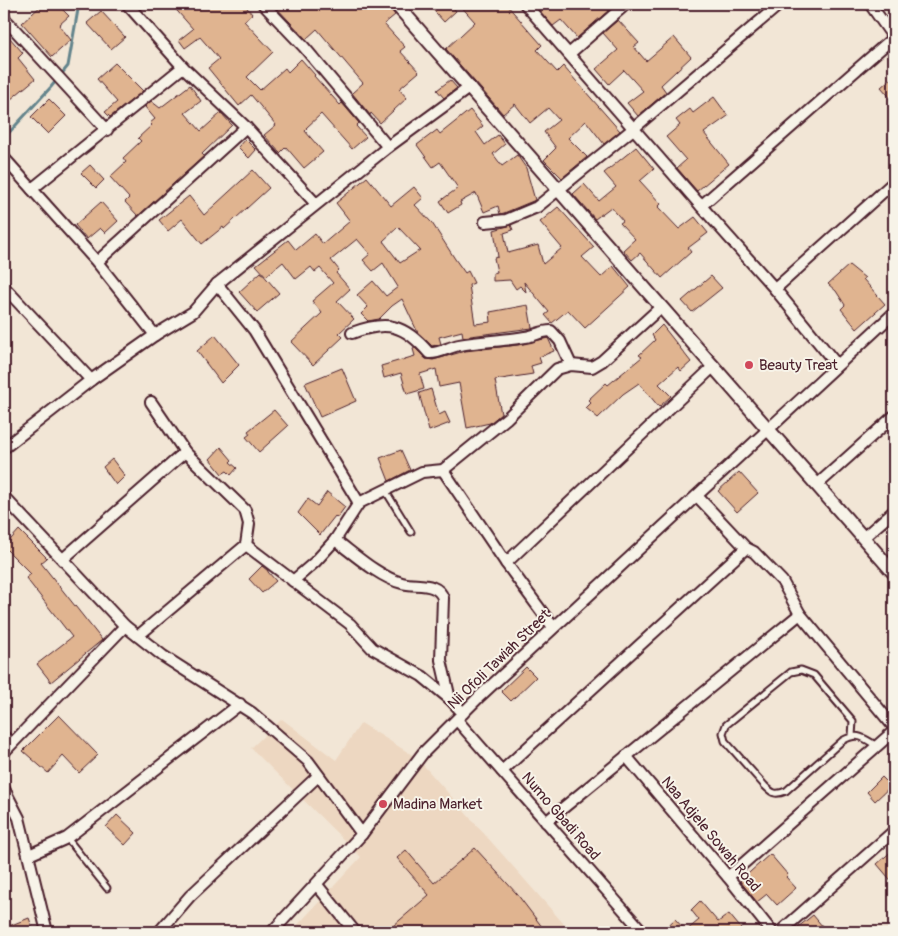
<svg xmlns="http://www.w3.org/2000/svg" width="898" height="936" font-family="Pangolin,sans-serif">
<rect width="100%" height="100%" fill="#f2e6d6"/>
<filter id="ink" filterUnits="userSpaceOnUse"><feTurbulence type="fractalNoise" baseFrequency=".02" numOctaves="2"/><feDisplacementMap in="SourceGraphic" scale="10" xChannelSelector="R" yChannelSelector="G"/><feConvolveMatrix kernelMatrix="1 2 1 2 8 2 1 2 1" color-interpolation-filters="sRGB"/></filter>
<g filter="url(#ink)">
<path fill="#edd7c1" d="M282 719 336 760 361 723 417 758 571 932H291L361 857 251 748Z"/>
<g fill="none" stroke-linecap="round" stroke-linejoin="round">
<path stroke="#64848c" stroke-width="3" d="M4 138 51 87 68 66 79 4"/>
</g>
<g fill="#e0b490" stroke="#4a1f2b" fill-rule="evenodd">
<path d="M43 4H57L69 16 59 25 71 40 52 57 22 23Z"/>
<path d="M171 4H244L252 14 244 21 273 52 247 77 260 90 285 68 288 72 301 59 315 75 314 76 340 105 342 103 359 123 356 126 366 137 352 149 321 114 306 128 307 129 305 131 323 152 304 168 286 147 280 153 264 135 276 125 251 95 239 106 208 68 219 59 200 37 185 48 179 40 193 29Z"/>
<path d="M273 4H359L363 8 367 4H386L395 15 384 24 405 47 400 51 419 72 399 89 407 98 380 123 371 113 370 115 352 93 363 83 317 29 306 39Z"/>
<path d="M428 4H450L456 11 444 22Z"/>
<path d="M459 4H506L542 45 537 50 557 72 563 66 620 131 604 144 586 121 568 138 587 157 562 178 544 160 556 148 544 132 559 120 548 108 530 123 515 104 503 114 446 49 475 22Z"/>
<path d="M542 4H616L577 38 561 20 553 26 537 8Z"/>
<path d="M101 11 125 37 111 49 87 23Z"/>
<path d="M618 20 639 43 634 47 646 61 674 37 691 57 661 85 666 92 638 116 627 103 643 91 624 70 609 84 596 69 618 50 603 33Z"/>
<path d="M9 37 23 53 18 58 35 79 4 105V42Z"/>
<path d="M115 63 143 91 110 117 105 112 117 102 97 79Z"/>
<path d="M894 76V102L881 87Z"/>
<path d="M450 80 457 88 444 98 437 90Z"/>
<path d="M190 85 201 101 185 113 201 131 221 113 232 125 202 154 204 156 138 216 125 202 129 198 110 177 126 162 123 158 141 141 138 138 152 125 150 123 155 119 145 107 151 101 160 108Z"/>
<path d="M714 97 728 116 704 133 729 164 697 191 677 168 686 160 666 137 680 125 676 120 690 109 693 113Z"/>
<path d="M49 99 66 116 48 134 31 117Z"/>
<path d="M470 110 483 126 476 132 485 145 498 135 505 144 493 154 502 166 517 155 526 168 535 200 533 201 504 213 500 214 498 206 484 212 476 193 460 202 461 205 448 213 440 201 458 188 440 162 433 167 417 145 437 130 440 134Z"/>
<path d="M245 139 256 150 249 158 238 147Z"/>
<path d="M636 147 654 169 640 181 661 204 658 207 679 229 695 217 708 233 688 248 691 252 662 278 640 253 632 260 623 250 635 239 620 223 623 221 611 207 595 219 573 194 584 184 599 201 616 187 604 173Z"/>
<path d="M90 165 104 180 96 188 81 173Z"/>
<path d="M253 170 269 188 224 229 223 227 202 244 182 219 168 231 159 220 189 196 204 215Z"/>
<path d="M367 177 391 206 414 187 423 198 415 205 432 223 455 259 465 273 468 271 474 283 469 285 475 324 491 322 490 312 528 305 532 328 463 337 462 331 439 337 441 344 432 346 418 333 402 299 392 306 379 319 368 321 361 314 368 307 357 295 373 281 386 296 398 287 383 263 373 271 363 260 370 254 357 239 331 260 339 270 336 273 350 289 337 301 354 319 339 333 343 337 313 365 291 342 322 313 312 301 333 283 320 268 315 272 311 267 296 279 283 262 266 276 256 265 288 240 296 250 315 234 323 244 350 221 336 203ZM398 227 420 250 400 263 383 241Z"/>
<path d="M101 202 118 221 105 233 100 228 87 239 75 225Z"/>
<path d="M558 207 594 247 582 257 601 277 613 266 630 287 585 328 568 310 552 323 545 315 549 312 524 282 526 292 520 286 516 289 510 280 493 281V273L497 272 494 258 498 257 494 230 511 225 513 230 504 233 508 253 538 245 543 264 562 248 540 222Z"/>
<path d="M849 265 865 278 863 279 885 304 857 329 841 309 845 305 836 291 828 284Z"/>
<path d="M261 272 279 293 257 312 239 292Z"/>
<path d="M711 276 722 288 692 312 682 301Z"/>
<path d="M662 325 691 362 681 371 678 367 659 384 671 396 659 407 639 383 623 394 598 418 586 408 591 403 588 400 606 383 608 385 642 357 639 355 655 340 652 335Z"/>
<path d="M215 335 239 365 221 383 197 351Z"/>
<path d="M548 338 554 351 539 357 541 363 531 366 533 374 495 380 501 414 490 423 467 428 459 383 439 387 436 369 420 374 424 389 407 394 401 373 384 378 381 366 415 356 413 349 415 348 426 359 433 360 465 351 518 345Z"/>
<path d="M342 368 356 401 320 417 305 383Z"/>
<path d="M431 389 439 415 445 412 450 423 429 431 419 393Z"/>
<path d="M274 410 288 426 259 452 246 437 250 434 248 431Z"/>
<path d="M221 447 232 460 230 462 237 468 231 475 227 471 222 474 210 459Z"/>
<path d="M401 450 410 470 389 481 380 458Z"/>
<path d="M112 459 125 476 116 485 103 467Z"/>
<path d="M739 472 758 493 737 512 718 491Z"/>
<path d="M327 492 345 507 337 518 335 516 320 535 298 513 308 499 317 506Z"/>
<path d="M19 530 47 558 41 563 102 640 51 682 37 664 72 637 26 578 31 574 4 547Z"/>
<path d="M262 566 268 571V572L276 581 262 593 249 579Z"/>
<path d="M526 667 536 677 511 701 501 691Z"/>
<path d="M59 715 98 755 79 773 63 756 48 773 23 751Z"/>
<path d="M882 777 891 786 875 801 867 792Z"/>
<path d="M117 815 136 833 125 845 106 827Z"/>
<path d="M475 848 517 894 546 932H386L429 895 397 858 406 850 434 883Z"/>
<path d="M894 849V884L877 864Z"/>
<path d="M770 854 788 875 786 877 796 888 777 905 767 894 757 902 740 881Z"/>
<path d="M700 901 718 922 729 914 744 932H661L675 919 686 931 699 920 691 910Z"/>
<path d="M813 915 827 932H792Z"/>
<path d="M29 918 34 932H4V928Z"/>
</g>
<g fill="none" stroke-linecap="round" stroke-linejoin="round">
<g stroke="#4a1f2b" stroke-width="9">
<g id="service">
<path d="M385 490 411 532"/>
<path d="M4 732 12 743"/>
<path d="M852 736 853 721 814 675 801 670 791 672 726 725 723 733 725 741 765 786C773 794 776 795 786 791L842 741C858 732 862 737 877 746"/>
<path d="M67 838 107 888"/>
</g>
</g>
<g stroke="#4a1f2b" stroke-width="14">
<g id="minor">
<path d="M127 4 183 67 246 127 316 204"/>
<path d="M263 4 304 47 388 147"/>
<path d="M525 4 701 206 775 289 837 365"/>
<path d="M870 4 894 38"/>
<path d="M4 18 107 130"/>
<path d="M569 54 626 4"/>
<path d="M4 158 97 262 155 335"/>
<path d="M32 189 183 67"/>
<path d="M701 206 894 37"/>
<path d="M485 222 506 220 537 207 633 129 780 4"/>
<path d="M97 262 246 127"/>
<path d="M217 284 254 330 359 503"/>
<path d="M4 287 91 380"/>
<path d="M775 289 894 182"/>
<path d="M352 333C387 320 404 324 429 353 438 354 449 347 459 345 481 341 503 341 525 337 534 336 541 331 551 331L560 341 571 365"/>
<path d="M4 448 91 380 155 335 193 312 217 284 388 147 470 87"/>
<path d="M443 470 506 563 553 627"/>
<path d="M817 485 894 416"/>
<path d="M697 496 746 548 754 552 782 581 800 614 894 727"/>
<path d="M4 497 125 626 163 656 252 713 308 761 362 834"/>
<path d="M863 538 894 511"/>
<path d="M335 540C354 554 379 577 402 583 416 587 437 581 443 598L441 660 450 699"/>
<path d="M246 545 350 624 372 648 422 676 450 699 463 713"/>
<path d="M63 559 185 452"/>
<path d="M506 563 714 366"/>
<path d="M293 581 315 562 335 540 359 503 422 472 443 470 507 418 557 369 571 365 592 367 602 361 661 307"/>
<path d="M138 636 246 545 249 524 245 510 185 452 151 402"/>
<path d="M457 720 643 932"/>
<path d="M4 752 125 626"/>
<path d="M626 756 728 877 772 932"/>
<path d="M502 771 746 548"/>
<path d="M4 789 19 818 47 932"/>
<path d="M546 822 800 614"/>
<path d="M29 855 67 838 240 704"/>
<path d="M728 877 894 731"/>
<path d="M317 885 355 932"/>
<path d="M159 932 190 896 318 776"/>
<path d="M272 932 362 834 423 753 480 696 894 313"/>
<path d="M780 932 894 831"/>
</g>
</g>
<g stroke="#4a1f2b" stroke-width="16">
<path id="tertiary" d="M396 4 894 573"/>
</g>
<use href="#service" stroke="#f7f3e8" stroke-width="5"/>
<use href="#minor" stroke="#f7f3e8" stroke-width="10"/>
<use href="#tertiary" stroke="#f7f3e8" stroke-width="12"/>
</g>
</g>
<g fill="#d1495b" stroke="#f7f3e8" stroke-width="2">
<circle cx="749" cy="365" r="5"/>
<circle cx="383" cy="804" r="5"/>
</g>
<g text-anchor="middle" stroke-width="4" stroke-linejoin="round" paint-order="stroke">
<g font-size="15" fill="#4a1f2b" stroke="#f7f3e8" text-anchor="start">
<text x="759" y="370">Beauty Treat</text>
<text x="393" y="809">Madina Market</text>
</g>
<g font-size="15" fill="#4a1f2b" stroke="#f7f3e8">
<text transform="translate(499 659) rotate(-44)" y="5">Nii Ofoli Tawiah Street</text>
<text transform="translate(561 816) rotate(49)" y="5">Numo Gbadi Road</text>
<text transform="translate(711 834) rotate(50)" y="5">Naa Adjele Sowah Road</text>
</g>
</g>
<rect width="898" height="936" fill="none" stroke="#f7f3e8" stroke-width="20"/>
<rect x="10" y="10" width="878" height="916" fill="none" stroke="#4a1f2b" stroke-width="2" filter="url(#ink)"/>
</svg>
